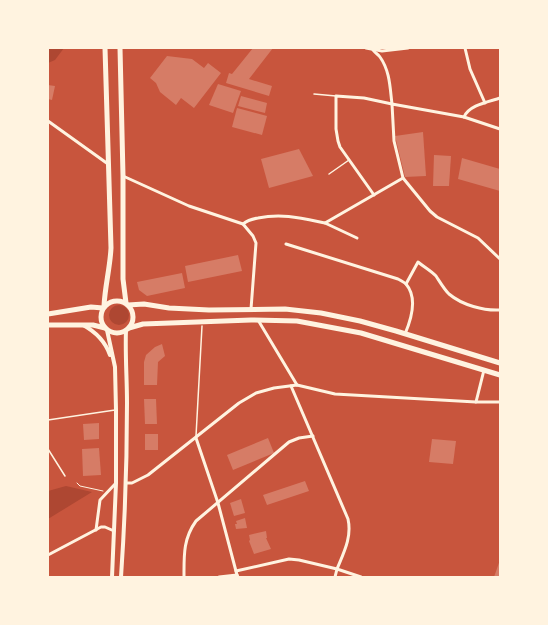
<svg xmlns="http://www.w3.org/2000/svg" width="548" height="625" font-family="Helvetica,sans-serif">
<rect width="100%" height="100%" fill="#c8553d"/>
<g fill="#ae4732">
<path d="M48 48H64L55 60 48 63Z"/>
<circle cx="119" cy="315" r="10"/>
<path d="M66 486 92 492 48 519V491Z"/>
</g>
<g fill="#d67c66">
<path d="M253 48H273L249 79 272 86 269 96 226 83 229 73 232 74Z"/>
<path d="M167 56 192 59 204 68 208 63 221 73 194 108 181 98 176 105 160 92 156 83 150 78Z"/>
<path d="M218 84 241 91 233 113 209 105Z"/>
<path d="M48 85 55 86 52 100 48 99Z"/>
<path d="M241 96 267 103 265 113 238 106Z"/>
<path d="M237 108 267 116 262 135 232 127Z"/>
<path d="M423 132 426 176 405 177 395 136Z"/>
<path d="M299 149 313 176 269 188 261 159Z"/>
<path d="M434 155 451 156 449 186H433Z"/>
<path d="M462 158 500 169V191L458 179Z"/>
<path d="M238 255 242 271 188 282 185 266Z"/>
<path d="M182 273 185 288 147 296 139 290 137 282Z"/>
<path d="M162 344 165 356 158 362 157 385H144V362L146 355 155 347Z"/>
<path d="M144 399H156L157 424H145Z"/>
<path d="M99 423V439L84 440 83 424Z"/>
<rect x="145" y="434" width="13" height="16"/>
<path d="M268 438 274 453 233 470 227 455Z"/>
<path d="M432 439 456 441 453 464 429 462Z"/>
<path d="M99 448 101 475 83 476 82 449Z"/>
<path d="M305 481 309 491 267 505 263 495Z"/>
<path d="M241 499 245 513 234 516 230 503Z"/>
<path d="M245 518 247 528 236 529 235 524H237L236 521Z"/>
<path d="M266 531 267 538H266L271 549 254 554 249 541 250 540 249 535Z"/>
<path d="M500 560V577H494Z"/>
</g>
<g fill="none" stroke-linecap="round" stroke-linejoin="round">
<path stroke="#fff3e0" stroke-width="1" d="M77 483 80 486 103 491"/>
<g stroke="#fff3e0" stroke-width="1.5">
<path d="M314 94 336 96"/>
<path d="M329 174 349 160"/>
<path d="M48 420 115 410"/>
<path d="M196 436 202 326"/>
<path d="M48 449 65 476"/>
</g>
<g stroke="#fff3e0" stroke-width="3">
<path d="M366 48 382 51 408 48"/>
<path d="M465 48 470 69 485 103"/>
<path d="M373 50C375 53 378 54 380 57 390 71 390 88 392 104L364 98 336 96V129L338 141 340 147 374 195"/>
<path d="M464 117C469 105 488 102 500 98"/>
<path d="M48 121 108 164"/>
<path d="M123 176 189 206 243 224 253 236 256 243 251 309"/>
<path d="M403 178 430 211 437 217 478 238 500 259"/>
<path d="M325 223 357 238"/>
<path d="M243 224C248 220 252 219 258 218 282 213 301 218 325 223L403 178 394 141 392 104 464 117 500 129"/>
<path d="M286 244 398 279C400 280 404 282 406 284 418 298 411 320 405 334"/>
<path d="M406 284 418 262C424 267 431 271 436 276 440 282 444 289 449 294 462 305 484 311 500 310"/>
<path d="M258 320 297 385"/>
<path d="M291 386 348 519C352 537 344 552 337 569L361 577"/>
<path d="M476 402H500"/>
<path d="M196 438 218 503 237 575"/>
<path d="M126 483H132L148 475 239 403 256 393 274 388 297 385 335 394 476 402 484 370"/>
<path d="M96 530 100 500 116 483"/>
<path d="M48 555 101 527H105L114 531"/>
<path d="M236 571 289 559 299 560 337 569 335 577"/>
<path d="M184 577C184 556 183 539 196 521L289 442 299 438 313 436"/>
<path d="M219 577 237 575 238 577"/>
</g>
<g stroke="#fff3e0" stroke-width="4">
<path d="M83 325C96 332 105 341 110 355"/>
<path d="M107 330 115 367 116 410V483L112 577"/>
<path d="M121 577C125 519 127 461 127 403 127 378 125 354 126 330"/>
</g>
<g stroke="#fff3e0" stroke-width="5">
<path d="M120 48 123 176V279L126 303"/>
<circle cx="117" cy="317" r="16"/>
<path d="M128 305 144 304 169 308 209 310 285 309 321 313 360 321 396 331 500 363"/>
<path d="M104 306C105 286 110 268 111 248L105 48"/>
<path d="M48 314 91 307 103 308"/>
<path d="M48 325H93L105 328"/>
<path d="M129 328 143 324 251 320 297 321 361 333 500 375"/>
</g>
</g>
<rect width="548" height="625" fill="none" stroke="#fff3e0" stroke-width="98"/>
</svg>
